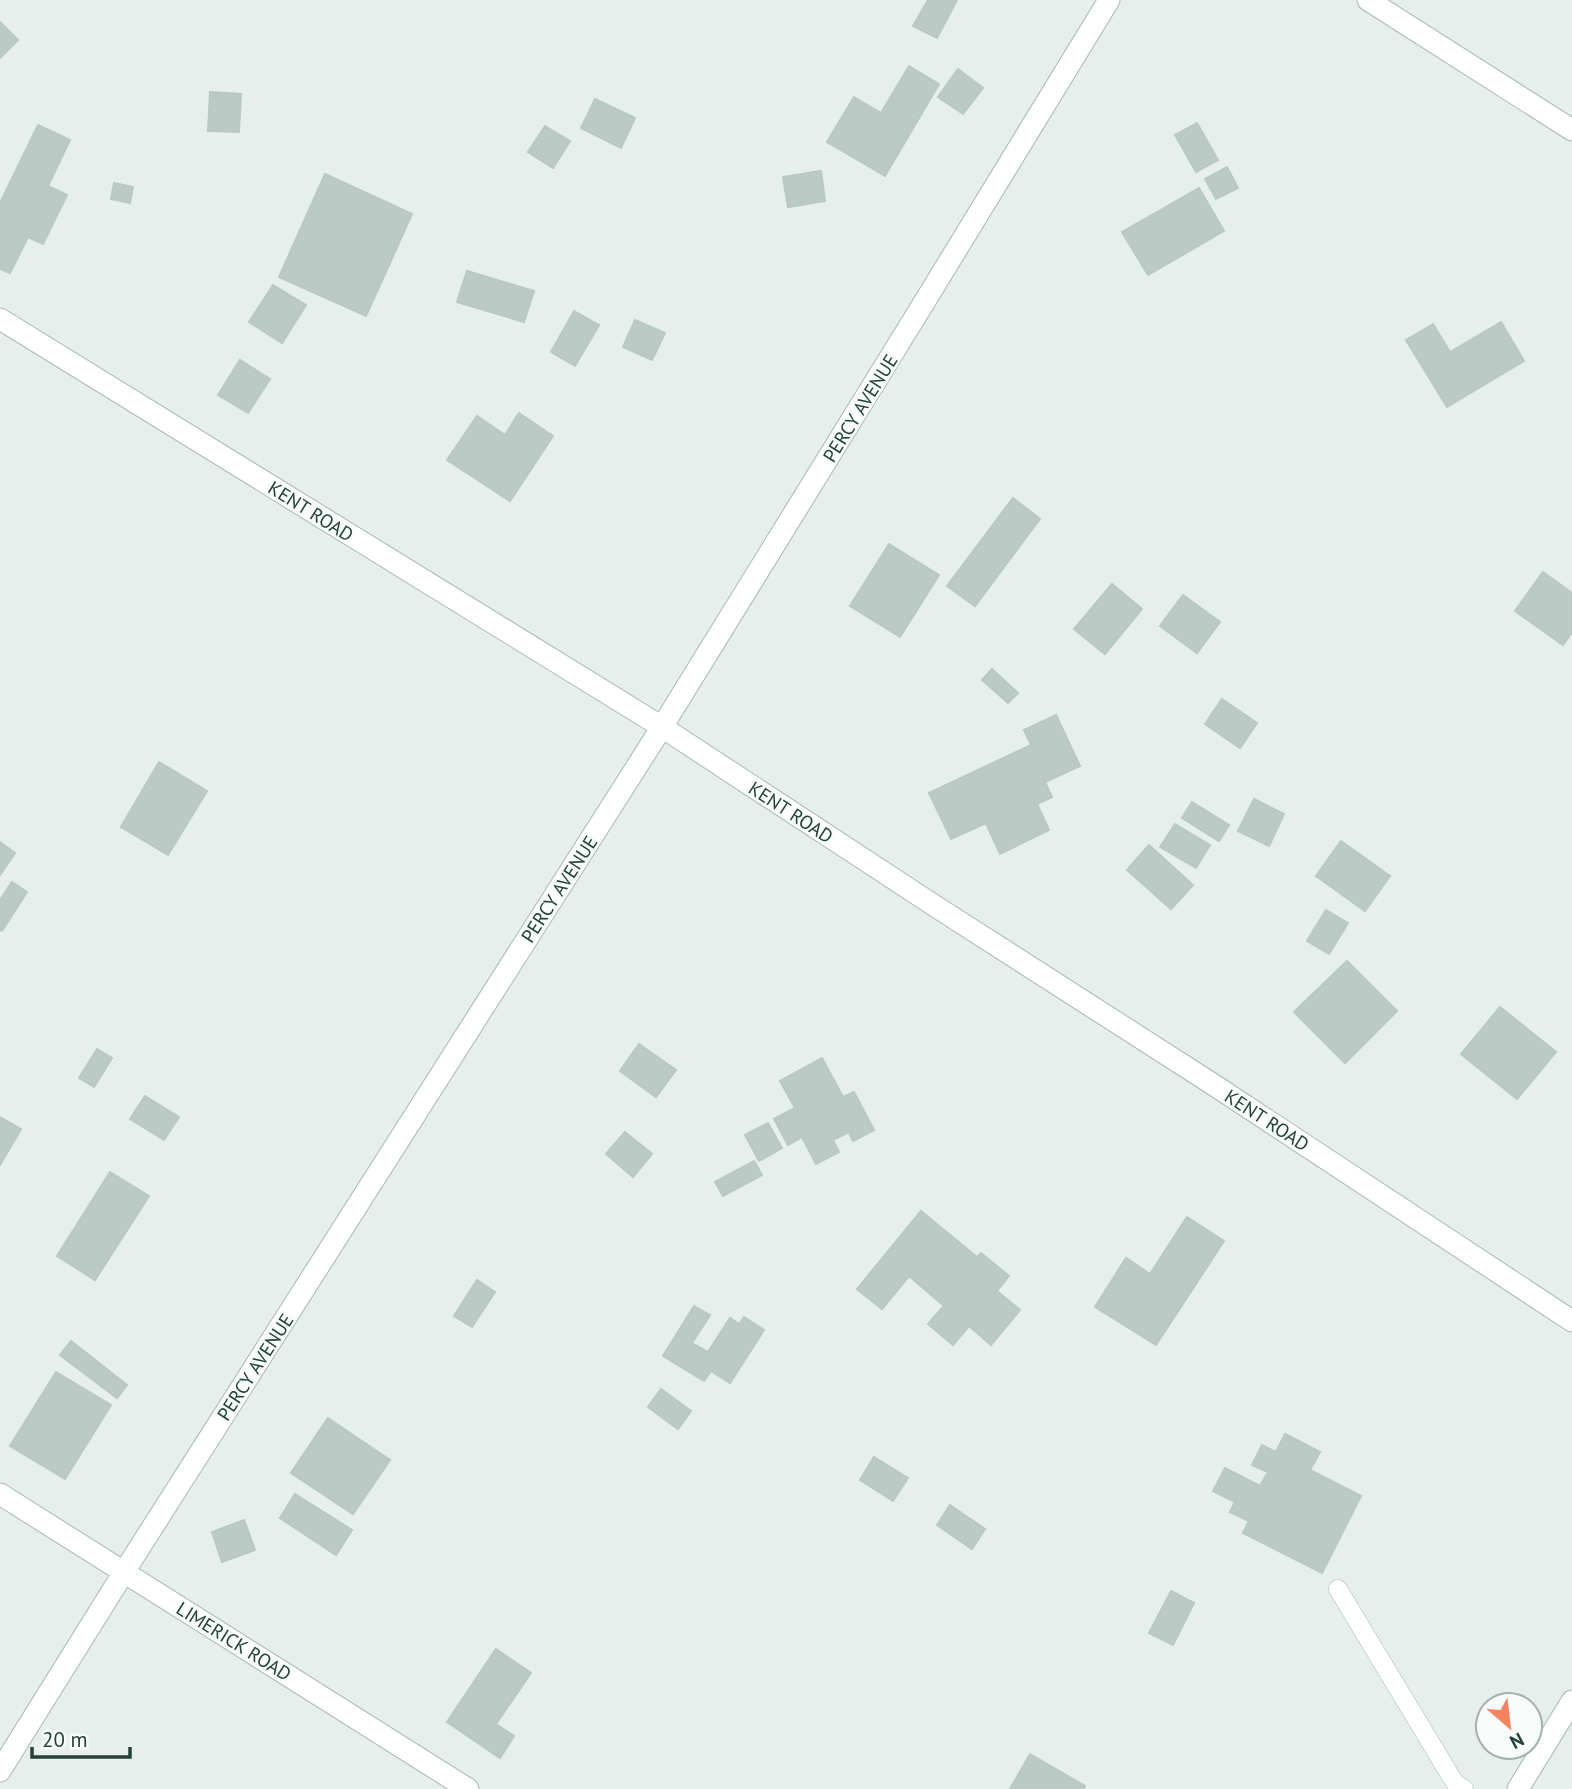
<svg xmlns="http://www.w3.org/2000/svg" width="1572" height="1789" font-family="'PT Sans',sans-serif">
<rect width="100%" height="100%" fill="#e6efeb"/>
<g fill="#bbcac4" stroke="#b8c9c2" stroke-width="2">
<path d="M928 0H957L937 38 913 26Z"/>
<path d="M0 22 18 40 0 58Z"/>
<path d="M909 66 939 84 885 176 827 142 854 97 881 113Z"/>
<path d="M958 69 983 88 963 114 938 97Z"/>
<path d="M210 92 241 94 239 132 208 131Z"/>
<path d="M595 99 635 118 621 148 581 128Z"/>
<path d="M1197 123 1218 160 1196 172 1175 135Z"/>
<path d="M38 125 70 140 48 186 67 195 43 244 28 237 10 273 0 269V203Z"/>
<path d="M545 126 570 141 553 168 528 152Z"/>
<path d="M1227 167 1238 188 1216 199 1205 179Z"/>
<path d="M821 171 825 201 788 207 783 177Z"/>
<path d="M325 174 412 214 366 316 279 277Z"/>
<path d="M114 183 133 187 130 203 111 199Z"/>
<path d="M1199 188 1224 231 1148 275 1122 232Z"/>
<path d="M467 271 534 291 524 322 457 302Z"/>
<path d="M273 285 306 305 282 343 249 322Z"/>
<path d="M574 311 599 325 575 366 551 352Z"/>
<path d="M635 320 665 333 652 360 623 347Z"/>
<path d="M1501 322 1524 361 1447 407 1406 340 1433 324 1450 352Z"/>
<path d="M240 360 270 379 248 413 218 395Z"/>
<path d="M519 413 553 436 510 501 447 460 477 416 505 435Z"/>
<path d="M1013 498 1040 519 975 606 947 586Z"/>
<path d="M889 544 939 575 900 637 850 606Z"/>
<path d="M1543 572 1572 593V632L1563 645 1515 611Z"/>
<path d="M1112 584 1142 609 1105 654 1074 629Z"/>
<path d="M1183 595 1220 622 1197 653 1160 626Z"/>
<path d="M992 669 1018 693 1008 703 982 680Z"/>
<path d="M1222 699 1257 723 1240 748 1205 724Z"/>
<path d="M1056 715 1080 766 1045 782 1052 797 1037 804 1049 830 1000 854 986 823 951 839 929 793 1031 745 1024 730Z"/>
<path d="M159 762 207 791 168 855 121 827Z"/>
<path d="M1254 799 1284 814 1269 846 1238 831Z"/>
<path d="M1192 802 1229 825 1219 841 1182 818Z"/>
<path d="M1175 824 1210 845 1196 868 1160 847Z"/>
<path d="M1341 841 1390 876 1365 911 1316 876Z"/>
<path d="M0 842 15 853 0 875Z"/>
<path d="M1149 845 1193 885 1171 909 1127 870Z"/>
<path d="M12 882 27 892 2 931 0 930V900Z"/>
<path d="M1326 910 1348 923 1329 954 1307 941Z"/>
<path d="M1347 961 1397 1011 1345 1063 1294 1012Z"/>
<path d="M1500 1007 1556 1052 1517 1099 1461 1054Z"/>
<path d="M639 1044 676 1070 656 1097 620 1071Z"/>
<path d="M97 1049 112 1058 94 1087 79 1078Z"/>
<path d="M822 1058 843 1097 854 1092 874 1130 853 1141 849 1132 833 1140 839 1152 816 1164 802 1137 788 1145 774 1119 795 1108 780 1081Z"/>
<path d="M145 1096 179 1117 164 1140 130 1119Z"/>
<path d="M0 1117 21 1129 0 1165Z"/>
<path d="M768 1123 782 1148 759 1161 745 1135Z"/>
<path d="M625 1132 652 1154 633 1177 606 1154Z"/>
<path d="M754 1161 762 1175 723 1196 715 1182Z"/>
<path d="M110 1172 149 1196 95 1280 57 1256Z"/>
<path d="M921 1211 977 1257 981 1253 1009 1276 997 1291 1020 1310 991 1345 969 1326 953 1345 928 1324 944 1306 909 1276 882 1309 857 1289Z"/>
<path d="M1187 1217 1224 1241 1156 1345 1095 1307 1126 1258 1150 1274Z"/>
<path d="M477 1280 495 1292 472 1327 454 1316Z"/>
<path d="M694 1306 710 1315 692 1343 708 1352 730 1318 739 1324 744 1317 764 1330 730 1383 711 1371 704 1381 663 1356Z"/>
<path d="M71 1341 127 1385 117 1398 60 1355Z"/>
<path d="M56 1372 111 1405 65 1479 10 1446Z"/>
<path d="M661 1389 691 1411 678 1429 648 1407Z"/>
<path d="M328 1418 390 1460 353 1514 291 1473Z"/>
<path d="M1285 1434 1320 1452 1310 1470 1361 1496 1322 1573 1243 1533 1249 1521 1230 1512 1235 1502 1213 1491 1225 1468 1260 1486 1268 1472 1252 1465 1262 1445 1276 1452Z"/>
<path d="M874 1457 908 1478 893 1501 860 1480Z"/>
<path d="M295 1494 352 1530 336 1555 280 1518Z"/>
<path d="M950 1505 985 1529 972 1549 937 1525Z"/>
<path d="M244 1520 255 1550 222 1562 212 1532Z"/>
<path d="M1171 1591 1194 1603 1173 1645 1149 1633Z"/>
<path d="M496 1649 531 1673 496 1724 514 1736 500 1758 447 1722Z"/>
<path d="M1030 1754 1085 1786 1083 1789H1010Z"/>
</g>
<g fill="none" stroke-linecap="round" stroke-linejoin="round">
<g stroke="#a8b8b2" stroke-width="19">
<path id="lane" d="M1338 1589 1450 1775 1456 1784 1464 1789"/>
</g>
<g stroke="#a8b8b2" stroke-width="23">
<g id="street">
<path d="M1368 0 1572 130"/>
<path d="M0 319 662 727 935 906 1214 1085 1572 1321"/>
<path d="M0 1494 468 1789"/>
<path d="M0 1771 124 1572 662 727 925 301 1109 0"/>
<path d="M1518 1789 1572 1701"/>
</g>
</g>
<use href="#lane" stroke="#fff" stroke-width="18"/>
<use href="#street" stroke="#fff" stroke-width="21"/>
</g>
<g text-anchor="middle" stroke-width="5" stroke-linejoin="round" paint-order="stroke">
<g font-size="19" fill="#24423a" stroke="#f7fbf9">
<text transform="translate(860 408) rotate(-58)" y="7">PERCY AVENUE</text>
<text transform="translate(311 511) rotate(32)" y="7">KENT ROAD</text>
<text transform="translate(791 812) rotate(33)" y="7">KENT ROAD</text>
<text transform="translate(559 889) rotate(-57)" y="7">PERCY AVENUE</text>
<text transform="translate(1267 1120) rotate(33)" y="7">KENT ROAD</text>
<text transform="translate(255 1367) rotate(-57)" y="7">PERCY AVENUE</text>
<text transform="translate(234 1641) rotate(32)" y="7">LIMERICK ROAD</text>
</g>
</g>
<g transform="translate(1509 1726) rotate(152)"><circle r="33" fill="#f7fbf9" stroke="#a3b1ad" stroke-width="2"/>
<path d="M0-5L12 26L0 18L-12 26Z" fill="#f4845f"/>
<text y="-10" font-size="19" font-weight="bold" text-anchor="middle" fill="#24423a">N</text>
</g>
<path d="M32 1747v10h98v-10" fill="none" stroke="#24423a" stroke-width="3.5"/>
<text x="42" y="1747" font-size="21" fill="#24423a" stroke="#f7fbf9" stroke-width="5" paint-order="stroke">20 m</text>
</svg>
